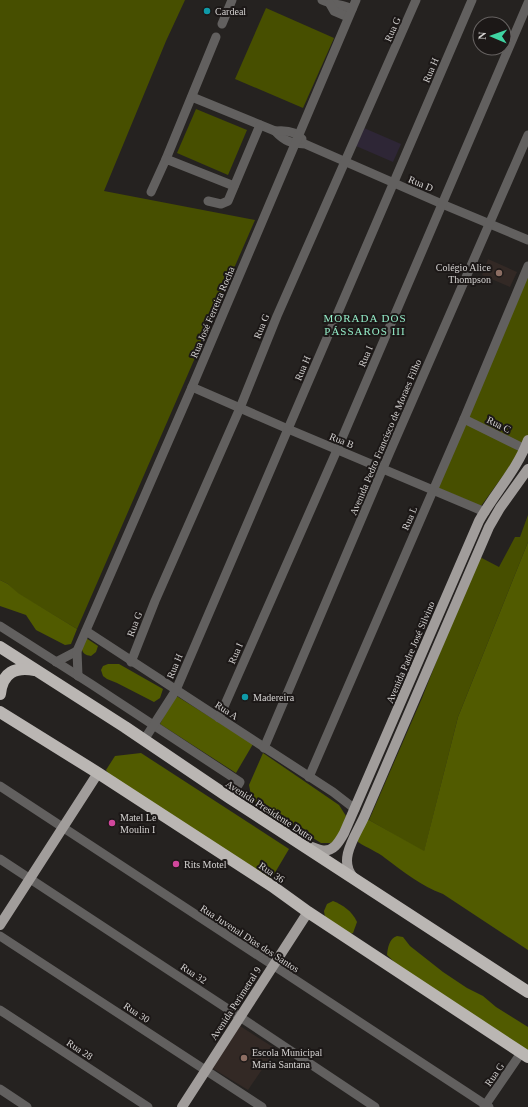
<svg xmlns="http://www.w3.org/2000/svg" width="528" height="1107" font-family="Georgia,serif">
<rect width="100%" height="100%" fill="#252220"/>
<g fill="#332925">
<path d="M488 259 517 272 510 287 482 275Z"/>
<path d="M240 1026 276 1049 248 1090 212 1068Z"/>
</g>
<path fill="#2e2636" d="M364 128 401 144 393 162 356 146Z"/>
<g fill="#474f00">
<path d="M0 0H185L166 41 104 191 255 220 77 629 17 593 8 584 0 580Z"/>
<path d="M266 8 334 38 303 108 235 79Z"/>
<path d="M196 109 247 130 228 175 177 153Z"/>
<path d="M528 274V441L481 506 436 487Z"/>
<path d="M528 515V542L458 717 424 852 369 820 422 698 478 556 499 567 515 537H520Z"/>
</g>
<g fill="#515b00">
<path d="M528 542V950L443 894C421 886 404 872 385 858 378 852 367 848 358 842L357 837 363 821 369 820 424 851 458 717Z"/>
<path d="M0 580 8 584 18 593 77 629 71 644 65 645 36 630 26 615 0 606Z"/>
<path d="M86 638 98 646 96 652 91 656C85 655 83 654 81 647Z"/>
<path d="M108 664H119L163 689 160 698 154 702 117 683 107 679 103 676 101 670 103 666Z"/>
<path d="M175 695 253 744 236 773 160 724Z"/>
<path d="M141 753 289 849 270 881 114 781 106 770 115 756Z"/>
<path d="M263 753 339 805 346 816 336 843H321L252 800 249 785Z"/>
<path d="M333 901C343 905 352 911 357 922L353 933 346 935 326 924 324 911 327 904Z"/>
<path d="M397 936 403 937 410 946 443 972 467 988 483 996 496 1007 528 1027V1053L412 979 387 955C388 947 389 939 397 936Z"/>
</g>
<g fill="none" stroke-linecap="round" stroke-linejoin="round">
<g stroke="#62605f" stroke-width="9">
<path d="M322 0C332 5 342 4 352 9"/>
<path d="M330 4 334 11 348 17"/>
<path d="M222 24 232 0"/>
<path d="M192 97 275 131C285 142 291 143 305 144L442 204 528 240"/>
<path d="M275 131C285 130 296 131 302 139"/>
<path d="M166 159 216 37"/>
<path d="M151 192 166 159 234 186"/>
<path d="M208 201 221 204 228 201 260 125"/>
<path d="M192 387 288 429 485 512"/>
<path d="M464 419 525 449"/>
<path d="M0 626 91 684 240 782 230 798"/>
<path d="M86 631 333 792 355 809"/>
<path d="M56 662 77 651"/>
<path d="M131 662 155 601 240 408 277 316 416 0"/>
<path d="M78 676 77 651 192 387 356 0"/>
<path d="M219 718 337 450 528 3"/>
<path d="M144 740 176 690 472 0"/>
<path d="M264 748 389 454 528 135"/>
<path d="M309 777 464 419 528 266"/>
<path d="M0 786 489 1107"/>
<path d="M0 859 240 1017 375 1107"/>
<path d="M0 936 262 1107"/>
<path d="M0 1010 148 1107"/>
<path d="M0 1089 27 1107"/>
<path d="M484 1107 521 1053"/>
</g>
<g stroke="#a19d9b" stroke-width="10">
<path d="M308 846C313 847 317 849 321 850 333 853 339 842 344 833L479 521C494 494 517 470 528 440"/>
<path d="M353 877C337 859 357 834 365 815L489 527 500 508 528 469"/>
<path d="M0 925 98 773"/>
<path d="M182 1107 308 912"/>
</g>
<g stroke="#bab6b3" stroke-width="12">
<path d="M0 647 125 727 230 798 528 992"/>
<path d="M0 694C2 673 15 666 35 670"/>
<path d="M0 712 98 773 272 886 308 912 528 1057"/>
</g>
</g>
<g fill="#0f9aa8" stroke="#1c1817" stroke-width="1.5">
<circle cx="207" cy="11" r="4"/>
<circle cx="245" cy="697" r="4"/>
</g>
<g fill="#8d6e63" stroke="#1c1817" stroke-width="1.5">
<circle cx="499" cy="273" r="4"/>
<circle cx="244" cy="1058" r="4"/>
</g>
<g fill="#d1479c" stroke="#1c1817" stroke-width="1.5">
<circle cx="112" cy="823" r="4"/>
<circle cx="176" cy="864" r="4"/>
</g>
<g text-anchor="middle" stroke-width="4" stroke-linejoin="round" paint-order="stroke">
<g font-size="10" fill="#d4d2d1" stroke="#1c1817" text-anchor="start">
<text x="215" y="15">Cardeal</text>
<text x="491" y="271" text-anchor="end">Colégio Alice<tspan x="491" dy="12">Thompson</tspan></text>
<text x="253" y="701">Madereira</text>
<text x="120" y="821">Matel Le<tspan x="120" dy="12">Moulin I</tspan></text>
<text x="184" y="868">Rits Motel</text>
<text x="252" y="1056">Escola Municipal<tspan x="252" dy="12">Maria Santana</tspan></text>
</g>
<g font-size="10" fill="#d4d2d1" stroke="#1c1817">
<text transform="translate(392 29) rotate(-66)" y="4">Rua G</text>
<text transform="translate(430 70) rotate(-67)" y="4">Rua H</text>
<text transform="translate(421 183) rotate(23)" y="4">Rua D</text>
<text transform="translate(212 312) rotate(-67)" y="4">Rua José Ferreira Rocha</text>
<text transform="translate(261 326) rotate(-68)" y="4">Rua G</text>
<text transform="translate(365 356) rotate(-67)" y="4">Rua I</text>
<text transform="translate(302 368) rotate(-67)" y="4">Rua H</text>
<text transform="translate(499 424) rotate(26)" y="4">Rua C</text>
<text transform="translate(385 437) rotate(-67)" y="4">Avenida Pedro Francisco de Moraes Filho</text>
<text transform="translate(342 440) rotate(22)" y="4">Rua B</text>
<text transform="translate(409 518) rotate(-67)" y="4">Rua L</text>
<text transform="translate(134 624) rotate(-69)" y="4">Rua G</text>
<text transform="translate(410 652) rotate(-67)" y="4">Avenida Padre José Silvino</text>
<text transform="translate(235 653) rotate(-66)" y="4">Rua I</text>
<text transform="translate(174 666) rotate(-67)" y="4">Rua H</text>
<text transform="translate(227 710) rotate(33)" y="4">Rua A</text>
<text transform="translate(270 810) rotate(33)" y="4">Avenida Presidente Dutra</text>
<text transform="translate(272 872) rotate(34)" y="4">Rua 36</text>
<text transform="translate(250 938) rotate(33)" y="4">Rua Juvenal Dias dos Santos</text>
<text transform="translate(194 973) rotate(33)" y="4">Rua 32</text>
<text transform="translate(235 1003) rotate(-57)" y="4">Avenida Perimetral 9</text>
<text transform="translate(137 1012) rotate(33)" y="4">Rua 30</text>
<text transform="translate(80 1049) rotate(33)" y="4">Rua 28</text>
<text transform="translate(494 1074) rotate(-55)" y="4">Rua G</text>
</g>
<g font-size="11" letter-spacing="1" fill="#94ecc8" stroke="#1c1817">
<text x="365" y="322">MORADA DOS<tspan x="365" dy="13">PÁSSAROS III</tspan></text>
</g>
</g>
<g transform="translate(492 36) rotate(272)"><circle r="19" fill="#1c1817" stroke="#666261"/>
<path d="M0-3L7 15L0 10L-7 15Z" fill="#3fd4a2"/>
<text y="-6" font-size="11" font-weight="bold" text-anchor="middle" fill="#d4d2d1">N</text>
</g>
</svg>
